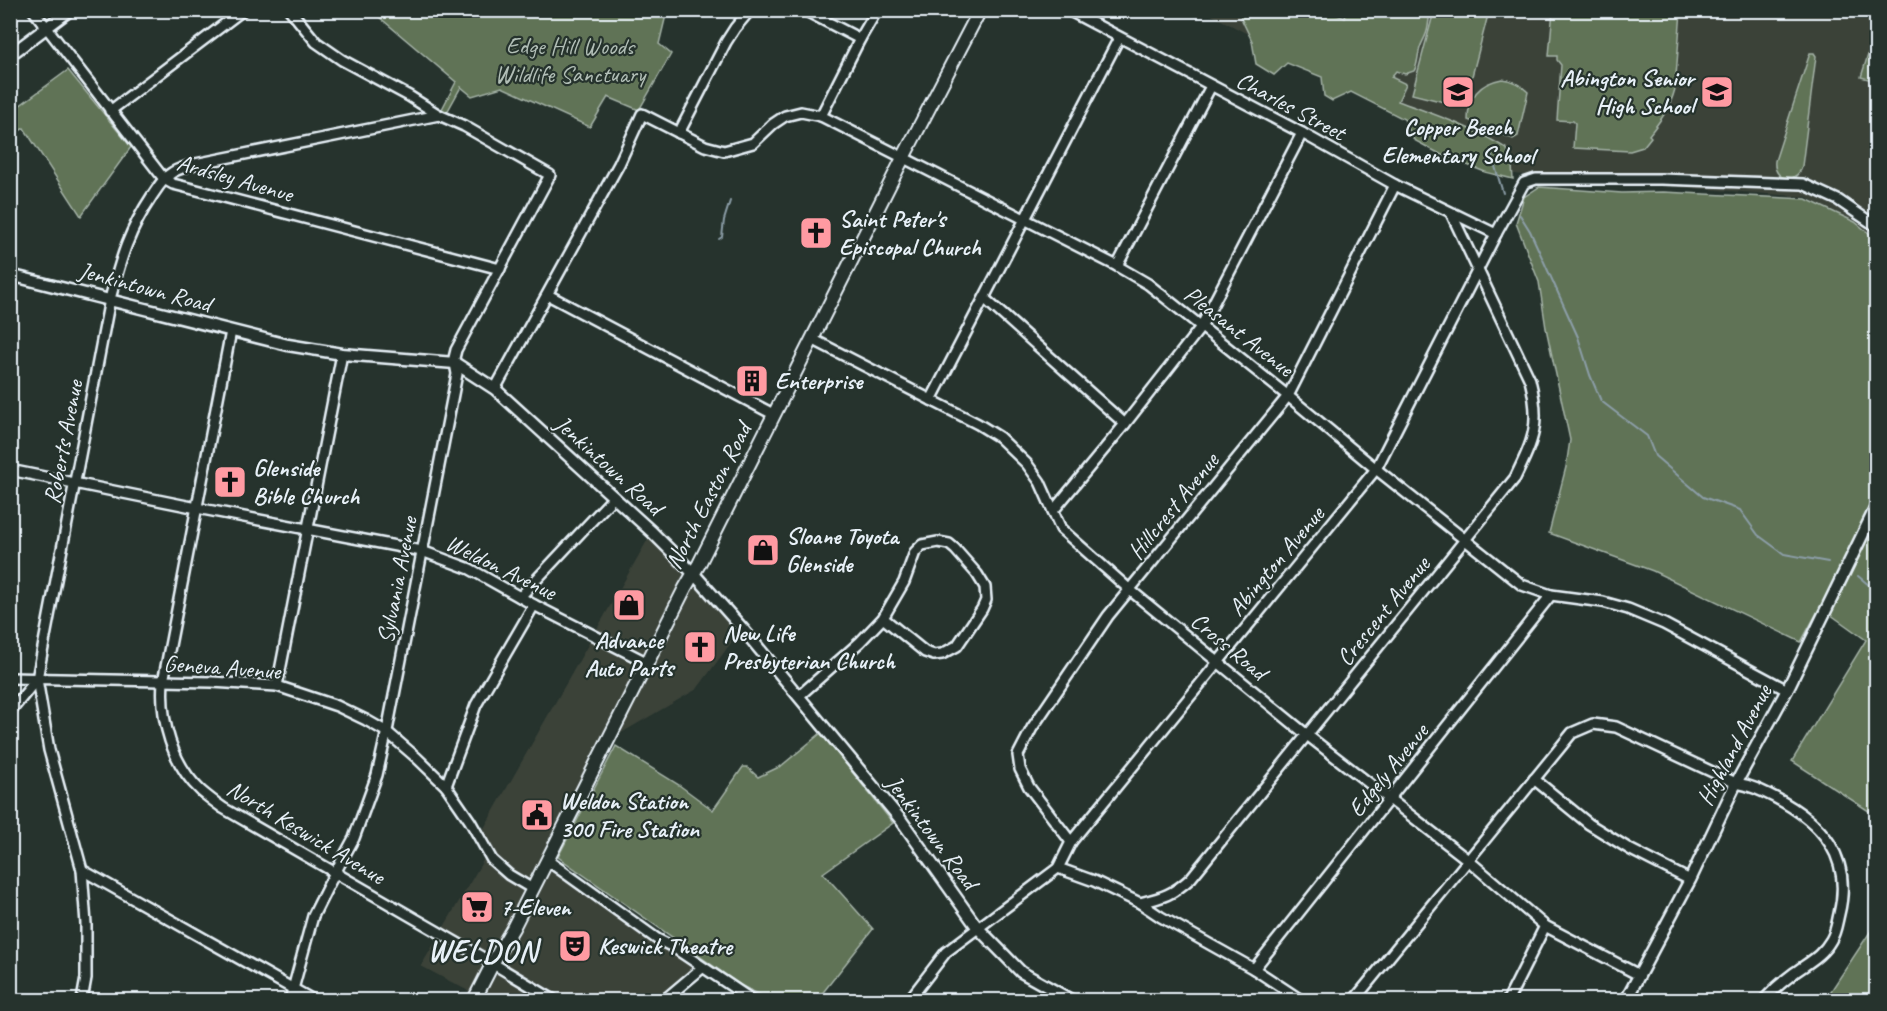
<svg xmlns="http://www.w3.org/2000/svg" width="1887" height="1011" font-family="Caveat,sans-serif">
<rect width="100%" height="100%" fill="#26332d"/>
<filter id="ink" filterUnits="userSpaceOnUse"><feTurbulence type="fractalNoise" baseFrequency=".0167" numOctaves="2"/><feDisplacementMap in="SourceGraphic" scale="12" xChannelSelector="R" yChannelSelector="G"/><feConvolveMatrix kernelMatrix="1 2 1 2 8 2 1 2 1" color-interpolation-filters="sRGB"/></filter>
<g filter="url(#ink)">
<g fill="#3b4239">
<path d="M1204 11H1876V244L1807 197 1514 174Z"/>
<path d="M652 532 742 628 697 689 609 740 547 860 702 968 664 1000H474L476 995 421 966 488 852 479 837Z"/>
</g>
<g fill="#607356" stroke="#a4b2a7" stroke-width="1.5">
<path d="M1241 10 1327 11 1345 18 1346 11H1431C1428 18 1429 28 1426 34 1424 40 1420 45 1419 52 1417 59 1418 64 1414 71L1405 74 1396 71 1391 77 1406 84 1398 101C1435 115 1473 127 1507 149L1512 166 1513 179 1485 172 1442 155 1414 140 1404 119 1351 92 1332 101 1324 96 1322 77 1287 63 1274 75 1256 64 1252 41 1241 18Z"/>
<path d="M1553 10 1681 11 1675 89C1670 108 1661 120 1649 135L1651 137 1643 147 1630 151 1573 148 1575 123 1573 121 1557 120 1561 65 1557 60V56H1549Z"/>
<path d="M372 11H667L659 44 671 54 639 110 608 97 590 127 502 87 472 96 461 87 446 114 441 111 456 82Z"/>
<path d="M1434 11H1489L1464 107 1412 94Z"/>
<path d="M1874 36 1876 44V81L1861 77Z"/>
<path d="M1810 53H1814L1816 56 1802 166C1800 174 1795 178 1787 179 1777 176 1774 170 1775 161Z"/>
<path d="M68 70 131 147 81 216 24 128 11 136V112Z"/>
<path d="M1502 79C1513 80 1520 84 1528 92L1518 136 1513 139 1468 120C1468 96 1480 83 1502 79Z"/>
<path d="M1539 187 1622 193 1663 192 1806 199 1855 222 1876 239V822L1875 815 1792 761 1866 640 1820 607 1801 642 1653 571 1549 533 1566 467 1570 440 1546 328 1539 282 1516 223 1524 197Z"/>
<path d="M821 733 893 823 823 873 873 929 817 1000H771L742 986 558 857 616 746 679 785 713 810 743 767H747L758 777 781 766Z"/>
<path d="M1876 923V1000H1825Z"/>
</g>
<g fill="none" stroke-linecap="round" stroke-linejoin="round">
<g stroke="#8c9ea8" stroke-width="2">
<path d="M1491 153 1503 193"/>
<path d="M1520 215 1530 231 1578 337 1590 375 1601 401 1647 436 1655 456 1703 497 1740 510 1758 535 1784 554 1828 562"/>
<path d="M719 239 722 237 724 220 730 201"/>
<path d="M1858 576 1876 591"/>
</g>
<g stroke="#e8f1f8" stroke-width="14">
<g id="minor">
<path d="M33 10 164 179 173 184 197 190 500 269"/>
<path d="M290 10 316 42 342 60 409 96 439 115 464 126 550 175 456 350 454 358 457 374 388 726 377 775 354 838 329 884 313 916 290 1000"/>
<path d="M804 10 860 39"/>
<path d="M1068 10 1302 133 1395 185 1496 234"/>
<path d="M110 111 243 10"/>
<path d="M821 116 860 39 877 10"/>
<path d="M679 133 726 42 735 28 750 10"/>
<path d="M1117 266 1211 86"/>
<path d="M548 295 773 414"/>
<path d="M985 299 1125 424"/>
<path d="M231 331 163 682C160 720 172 764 201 791 208 797 216 803 223 808L492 963 554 1000"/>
<path d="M812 339 978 424 999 437 1027 464 1040 482 1061 529 1130 590 1307 735 1468 860 1545 926 1639 975"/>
<path d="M495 389 619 164 642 114 705 146 724 151 753 143 773 124 785 116 801 112 821 116 1117 266 1148 284 1288 396 1376 469 1522 585 1551 595 1603 602 1628 609 1664 624 1787 690"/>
<path d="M931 400 1119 38"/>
<path d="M10 470 197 508 422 551 470 569 534 605 648 663"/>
<path d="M1053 511 1125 424 1201 327 1302 133"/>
<path d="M520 597 614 497"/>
<path d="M10 678 212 682 277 686 337 706 366 720 387 732 417 758 446 786 470 821 492 860 509 875 531 888"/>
<path d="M277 686 342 354"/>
<path d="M799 696 860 642 883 618 904 582 915 552 922 545 938 542 949 544 955 549 977 574 985 587 986 600 982 609 957 646 942 654 934 655 925 652 883 618"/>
<path d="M10 712 37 679"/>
<path d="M1534 779 1589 824 1631 850 1690 880"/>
<path d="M446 786 476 705 534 605"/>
<path d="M1071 842 1029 787 1020 769 1018 755 1032 728 1108 616 1288 396 1395 185"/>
<path d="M547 860 657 939 673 947 752 1000"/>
<path d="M1058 868 1094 881 1140 903 1161 917 1254 969 1301 1000"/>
<path d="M82 870 313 1000"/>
<path d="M1140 903C1164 897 1172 895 1191 878L1515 478C1534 439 1541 423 1530 380L1451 213"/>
<path d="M1254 969 1551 595"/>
<path d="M82 1000 86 978V924L82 870 49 750 37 679 110 299C121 259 128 232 152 196 158 187 164 177 173 172 180 168 188 166 195 164L439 115"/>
<path d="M664 1000 702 968"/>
<path d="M909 1000 946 952 1058 868 1071 842 1376 469 1496 234 1524 183 1536 179H1661L1803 184 1838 200 1876 226"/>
<path d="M1354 1000 1572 733 1593 724 1616 727 1736 783C1750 785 1762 791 1774 797 1822 822 1853 857 1839 914 1837 922 1836 932 1831 940 1822 956 1809 962 1794 973 1783 981 1773 990 1764 1000"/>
<path d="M1508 1000 1545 926"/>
</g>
</g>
<g stroke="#e8f1f8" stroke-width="15">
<g id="tertiary">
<path d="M10 55 70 10"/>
<path d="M10 275 288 345 342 354 455 363 495 389 652 532 694 574 742 628 901 820 977 927 1021 972 1071 1000"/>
<path d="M1626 1000 1690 880 1736 783 1787 690 1876 507"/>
</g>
</g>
<g stroke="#e8f1f8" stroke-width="16">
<path id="secondary" d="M474 1000 497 955 513 928 685 588 699 564 903 158 980 10"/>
</g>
<use href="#minor" stroke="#26332d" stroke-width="9"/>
<use href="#tertiary" stroke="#26332d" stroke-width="10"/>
<use href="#secondary" stroke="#26332d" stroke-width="12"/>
</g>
</g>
<defs>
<g id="school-square" transform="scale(1.725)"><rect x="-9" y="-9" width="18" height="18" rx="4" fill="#ff9aa2" stroke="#26332d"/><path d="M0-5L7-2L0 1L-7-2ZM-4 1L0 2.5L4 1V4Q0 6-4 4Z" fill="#111"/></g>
<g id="church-square" transform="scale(1.725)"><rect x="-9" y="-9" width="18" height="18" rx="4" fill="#ff9aa2" stroke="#26332d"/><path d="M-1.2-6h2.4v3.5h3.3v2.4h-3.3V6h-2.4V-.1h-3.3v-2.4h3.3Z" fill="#111"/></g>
<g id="building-square" transform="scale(1.725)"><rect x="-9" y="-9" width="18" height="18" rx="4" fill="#ff9aa2" stroke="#26332d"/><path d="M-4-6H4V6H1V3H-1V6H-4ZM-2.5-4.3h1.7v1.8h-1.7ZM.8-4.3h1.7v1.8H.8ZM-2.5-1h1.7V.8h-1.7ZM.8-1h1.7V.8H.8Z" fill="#111"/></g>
<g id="shop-square" transform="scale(1.725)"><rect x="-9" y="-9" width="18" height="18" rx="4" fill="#ff9aa2" stroke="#26332d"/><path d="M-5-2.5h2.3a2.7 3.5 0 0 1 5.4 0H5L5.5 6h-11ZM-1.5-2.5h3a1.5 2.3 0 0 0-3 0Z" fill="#111"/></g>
<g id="civic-square" transform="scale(1.725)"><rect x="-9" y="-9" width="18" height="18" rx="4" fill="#ff9aa2" stroke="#26332d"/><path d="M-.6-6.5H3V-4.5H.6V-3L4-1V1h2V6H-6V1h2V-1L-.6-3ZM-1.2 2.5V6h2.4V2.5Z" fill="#111"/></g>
<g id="supermarket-square" transform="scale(1.725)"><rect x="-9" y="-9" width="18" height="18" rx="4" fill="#ff9aa2" stroke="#26332d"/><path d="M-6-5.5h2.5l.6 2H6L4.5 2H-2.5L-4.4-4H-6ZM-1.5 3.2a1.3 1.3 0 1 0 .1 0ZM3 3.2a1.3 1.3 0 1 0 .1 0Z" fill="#111"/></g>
<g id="theatre-square" transform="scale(1.725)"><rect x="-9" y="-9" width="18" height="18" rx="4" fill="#ff9aa2" stroke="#26332d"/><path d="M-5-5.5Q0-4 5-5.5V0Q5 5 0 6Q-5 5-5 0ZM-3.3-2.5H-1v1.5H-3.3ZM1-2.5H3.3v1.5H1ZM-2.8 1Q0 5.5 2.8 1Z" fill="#111"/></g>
</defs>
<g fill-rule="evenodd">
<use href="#school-square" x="1458" y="92"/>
<use href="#school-square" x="1717" y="92"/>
<use href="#church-square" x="816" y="233"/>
<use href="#building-square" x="752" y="381"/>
<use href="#church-square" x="230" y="482"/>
<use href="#shop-square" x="763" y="550"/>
<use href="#shop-square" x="629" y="605"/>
<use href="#church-square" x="700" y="647"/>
<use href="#civic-square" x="537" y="815"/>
<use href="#supermarket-square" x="477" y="907"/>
<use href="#theatre-square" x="575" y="946"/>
</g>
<g text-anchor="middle" stroke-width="4.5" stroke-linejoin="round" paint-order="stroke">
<g font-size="24" fill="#b2bfb7" stroke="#26332d">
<text x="570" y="54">Edge Hill Woods<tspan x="570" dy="28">Wildlife Sanctuary</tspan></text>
</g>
<g font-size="24" font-weight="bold" fill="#e8f1f8" stroke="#26332d" text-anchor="start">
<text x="1694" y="86" text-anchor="end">Abington Senior<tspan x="1694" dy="28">High School</tspan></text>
<text x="1458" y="135" text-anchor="middle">Copper Beech<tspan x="1458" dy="28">Elementary School</tspan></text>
<text x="839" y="227">Saint Peter's<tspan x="839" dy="28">Episcopal Church</tspan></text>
<text x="775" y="389">Enterprise</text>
<text x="253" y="476">Glenside<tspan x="253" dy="28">Bible Church</tspan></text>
<text x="786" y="544">Sloane Toyota<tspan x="786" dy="28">Glenside</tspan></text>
<text x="723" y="641">New Life<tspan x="723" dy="28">Presbyterian Church</tspan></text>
<text x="629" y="648" text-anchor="middle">Advance<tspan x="629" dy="28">Auto Parts</tspan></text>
<text x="560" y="809">Weldon Station<tspan x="560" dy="28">300 Fire Station</tspan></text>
<text x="500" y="915">7-Eleven</text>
<text x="598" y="954">Keswick Theatre</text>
</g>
<g font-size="24" fill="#e8f1f8" stroke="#26332d">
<text transform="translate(1291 106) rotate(28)" y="8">Charles Street</text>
<text transform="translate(235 178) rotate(16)" y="8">Ardsley Avenue</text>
<text transform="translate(145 287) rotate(15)" y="8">Jenkintown Road</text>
<text transform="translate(1239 331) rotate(38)" y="8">Pleasant Avenue</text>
<text transform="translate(63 442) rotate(-79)" y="8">Roberts Avenue</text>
<text transform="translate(609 465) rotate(42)" y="8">Jenkintown Road</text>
<text transform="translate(708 496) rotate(-63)" y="8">North Easton Road</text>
<text transform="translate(1173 506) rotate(-51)" y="8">Hillcrest Avenue</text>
<text transform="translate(1276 561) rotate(-50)" y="8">Abington Avenue</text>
<text transform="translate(501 567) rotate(26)" y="8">Weldon Avenue</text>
<text transform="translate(397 580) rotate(-79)" y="8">Sylvania Avenue</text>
<text transform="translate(1383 611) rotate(-51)" y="8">Crescent Avenue</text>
<text transform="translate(1229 646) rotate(40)" y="8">Cross Road</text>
<text transform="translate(222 667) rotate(4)" y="8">Geneva Avenue</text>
<text transform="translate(1734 745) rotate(-62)" y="8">Highland Avenue</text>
<text transform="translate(1388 770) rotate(-51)" y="8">Edgely Avenue</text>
<text transform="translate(306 832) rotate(31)" y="8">North Keswick Avenue</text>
<text transform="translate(932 832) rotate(53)" y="8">Jenkintown Road</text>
</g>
<g font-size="30" font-weight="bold" letter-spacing="1.5" fill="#e8f1f8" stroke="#26332d">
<text x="483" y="961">WELDON</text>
</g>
</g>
<rect width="1887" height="1011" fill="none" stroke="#26332d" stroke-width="36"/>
<rect x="18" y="18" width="1851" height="975" fill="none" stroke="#e8f1f8" stroke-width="2" filter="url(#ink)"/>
</svg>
